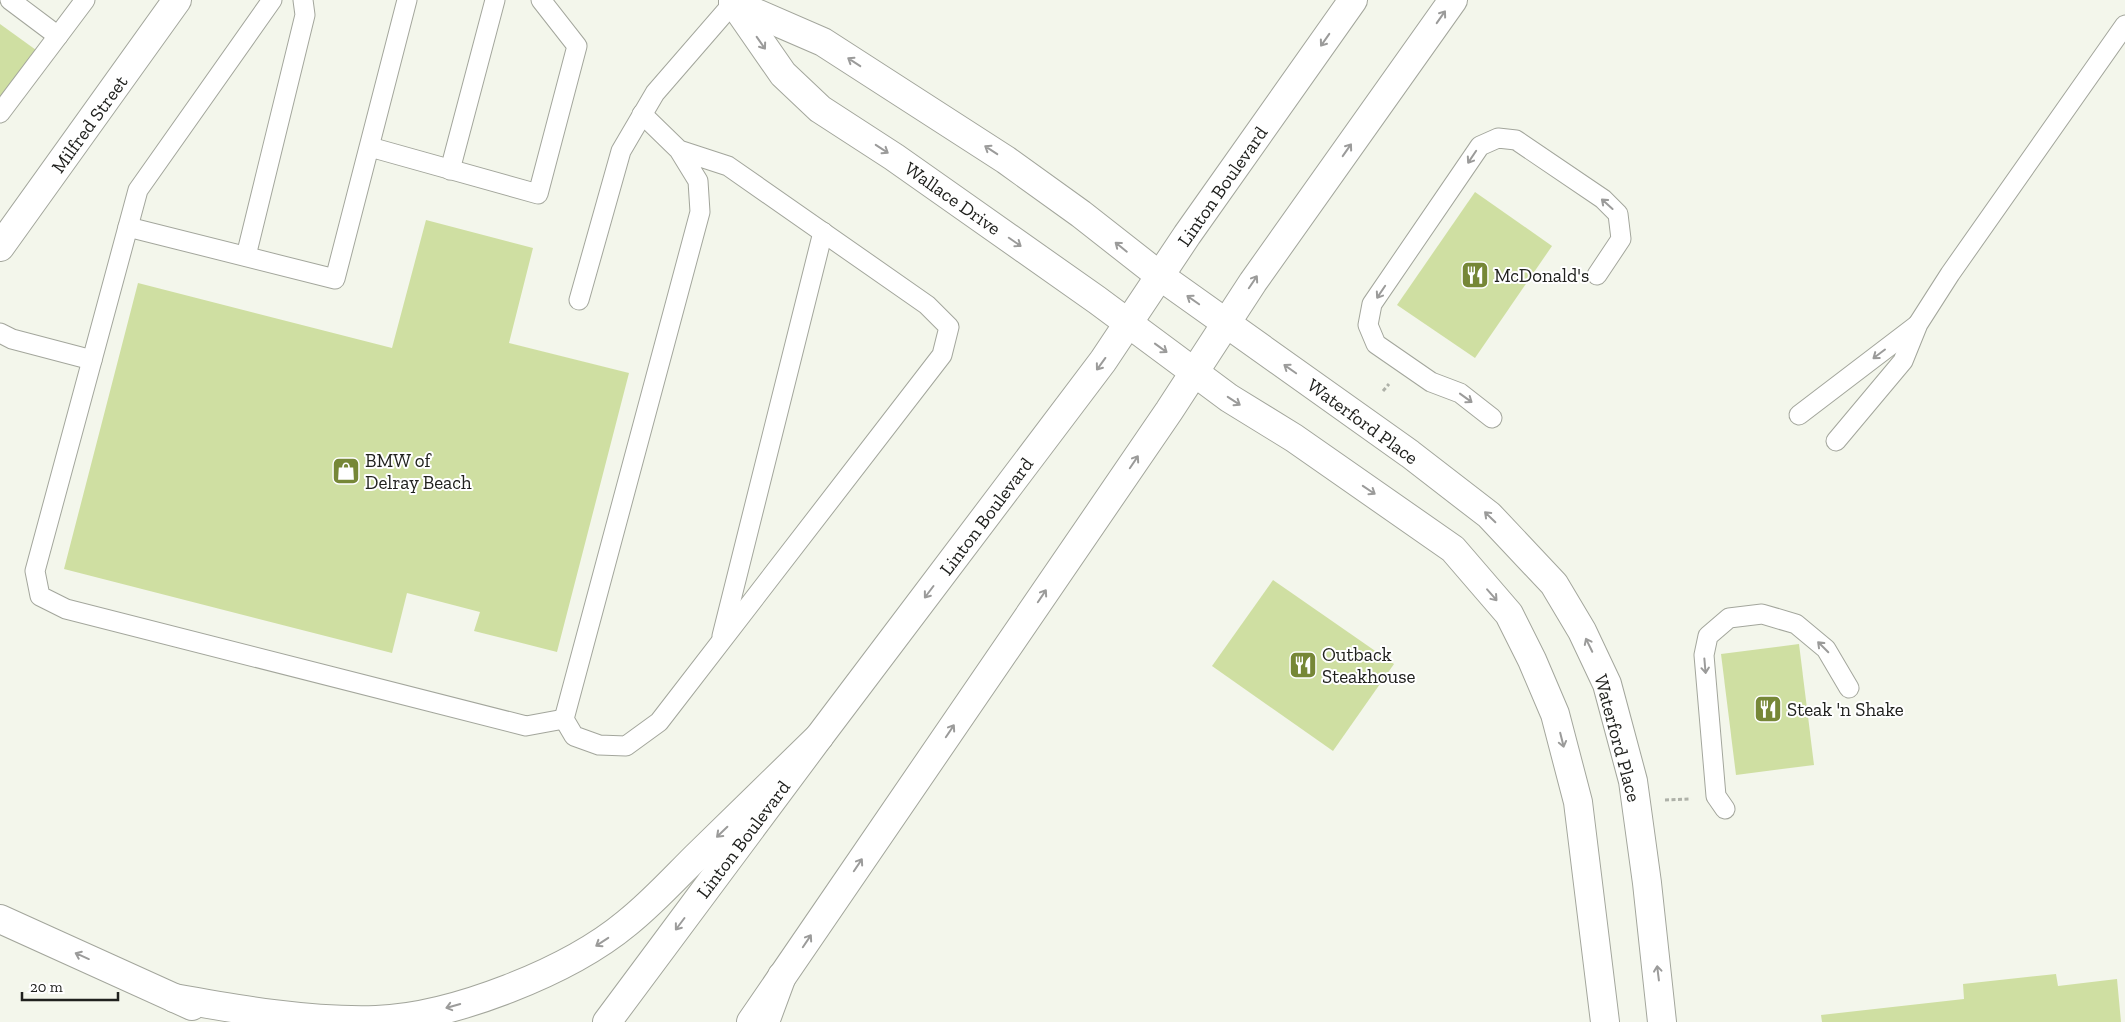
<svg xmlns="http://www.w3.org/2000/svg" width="2125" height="1022" font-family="'Zilla Slab',serif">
<rect width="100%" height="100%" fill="#f3f6eb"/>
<g fill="#cfdfa2">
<path d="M0 24 36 50 0 99Z"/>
<path d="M1475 192 1552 246 1475 358 1397 305Z"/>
<path d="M426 220 533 248 509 343 629 373 557 652 474 631 480 612 407 593 392 653 64 569 138 283 392 348Z"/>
<path d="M1273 580 1394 664 1333 751 1212 666Z"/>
<path d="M1799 644 1814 765 1736 775 1721 654Z"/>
<path d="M2056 974 2058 986 2117 979 2121 1022H1822L1821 1015 1964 999 1963 984Z"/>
</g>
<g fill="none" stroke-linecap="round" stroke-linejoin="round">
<g stroke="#a3a69c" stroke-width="21">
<g id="service">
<path d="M10 0 58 36 85 0"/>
<path d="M272 0 138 190 35 571 40 596 66 609 526 726 564 719"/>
<path d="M0 113 58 36"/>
<path d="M642 114 679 150 698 181 700 212 564 719 574 736 599 745 626 746 659 722 942 355 949 327 927 305 728 166 679 150"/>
<path d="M370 147 538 194 577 46 541 0"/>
<path d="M450 170 495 0"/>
<path d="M128 227 335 279 407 0"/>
<path d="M246 256 305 15 303 0"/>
<path d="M579 300 621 151 655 93 733 3"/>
<path d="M0 333 12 339 92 360"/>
<path d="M1799 415 1917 325"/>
<path d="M1492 418 1460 393 1431 382 1376 344 1368 325 1372 304 1480 146 1498 138 1516 140 1603 199 1618 214 1621 239 1597 275"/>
<path d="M1836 441 1903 361 1918 324 1950 274 2125 25"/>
<path d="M722 636 823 232"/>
<path d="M1725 809 1716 796 1704 655 1708 636 1729 618 1762 614 1796 624 1826 649 1849 688"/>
</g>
</g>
<g stroke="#a3a69c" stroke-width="30">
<g id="minor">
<path d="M733 2 783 74 820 109 894 157 965 207 1097 300 1229 398 1294 438 1453 549 1509 614 1532 660 1555 714 1578 802 1605 1022"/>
<path d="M733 3 823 42 1006 160 1081 214 1160 276 1410 454 1489 515 1554 584 1582 631 1607 684 1633 781 1647 883 1662 1022"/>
<path d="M0 247 177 0"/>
</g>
</g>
<g stroke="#a3a69c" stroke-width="30">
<g id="secondary">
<path d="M607 1022 819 737 1103 361 1187 235 1353 0"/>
<path d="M751 1022 1169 411 1253 282 1453 0"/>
</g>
</g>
<g stroke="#a3a69c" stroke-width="30">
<g id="motorway">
<path d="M0 919 192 1006"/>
<path d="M174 998C241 1010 308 1022 376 1020 453 1017 568 972 627 923 651 904 673 880 695 858 736 818 778 777 819 737"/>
<path d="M765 1022 782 976"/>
</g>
</g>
<g stroke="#aeb1a8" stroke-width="3" stroke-dasharray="4 2.5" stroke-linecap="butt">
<path d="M1383 391 1389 384"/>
<path d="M1665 800 1691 799"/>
</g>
<use href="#service" stroke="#fff" stroke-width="19"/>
<use href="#minor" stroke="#fff" stroke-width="28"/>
<use href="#secondary" stroke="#fff" stroke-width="28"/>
<use href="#motorway" stroke="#fff" stroke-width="28"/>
</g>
<defs><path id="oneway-shaft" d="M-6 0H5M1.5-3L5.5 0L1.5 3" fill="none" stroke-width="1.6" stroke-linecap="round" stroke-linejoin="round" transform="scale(1.25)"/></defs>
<g stroke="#9b9b9a">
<use href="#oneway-shaft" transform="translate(1441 17) rotate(-55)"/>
<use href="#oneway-shaft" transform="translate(1325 40) rotate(125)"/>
<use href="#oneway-shaft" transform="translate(761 43) rotate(55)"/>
<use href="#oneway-shaft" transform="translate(854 62) rotate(-147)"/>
<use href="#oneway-shaft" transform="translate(882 149) rotate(33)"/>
<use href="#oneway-shaft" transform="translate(991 150) rotate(-147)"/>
<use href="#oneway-shaft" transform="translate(1347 150) rotate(-55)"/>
<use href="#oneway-shaft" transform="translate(1472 157) rotate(124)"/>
<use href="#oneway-shaft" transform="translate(1607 204) rotate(-138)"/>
<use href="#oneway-shaft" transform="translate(1015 242) rotate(35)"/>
<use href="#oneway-shaft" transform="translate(1121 247) rotate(-141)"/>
<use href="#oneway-shaft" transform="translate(1253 282) rotate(-56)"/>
<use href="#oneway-shaft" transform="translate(1381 292) rotate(124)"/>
<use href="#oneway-shaft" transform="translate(1193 300) rotate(-145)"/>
<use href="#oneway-shaft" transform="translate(1161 348) rotate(36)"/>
<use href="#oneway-shaft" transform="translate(1879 354) rotate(143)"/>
<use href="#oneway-shaft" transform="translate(1101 364) rotate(126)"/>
<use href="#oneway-shaft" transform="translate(1290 369) rotate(-145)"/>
<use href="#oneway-shaft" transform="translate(1466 398) rotate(36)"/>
<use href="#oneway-shaft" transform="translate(1234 401) rotate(33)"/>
<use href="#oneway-shaft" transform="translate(1134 462) rotate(-56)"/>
<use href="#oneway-shaft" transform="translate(1369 490) rotate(34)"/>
<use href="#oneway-shaft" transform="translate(1490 517) rotate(-136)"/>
<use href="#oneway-shaft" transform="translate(929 592) rotate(127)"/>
<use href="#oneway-shaft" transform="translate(1492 595) rotate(49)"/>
<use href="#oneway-shaft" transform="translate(1042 596) rotate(-56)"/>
<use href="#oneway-shaft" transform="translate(1589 645) rotate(-116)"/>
<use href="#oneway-shaft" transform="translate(1823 647) rotate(-135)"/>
<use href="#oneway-shaft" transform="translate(1705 666) rotate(85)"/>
<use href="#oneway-shaft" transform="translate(950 731) rotate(-56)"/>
<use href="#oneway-shaft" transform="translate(1562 740) rotate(76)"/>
<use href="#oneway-shaft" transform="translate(722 832) rotate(136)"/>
<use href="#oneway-shaft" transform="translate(858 865) rotate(-56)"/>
<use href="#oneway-shaft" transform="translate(680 924) rotate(127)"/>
<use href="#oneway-shaft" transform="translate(807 941) rotate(-56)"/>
<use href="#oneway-shaft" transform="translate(602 942) rotate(147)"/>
<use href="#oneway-shaft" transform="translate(82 956) rotate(-156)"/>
<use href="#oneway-shaft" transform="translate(1658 973) rotate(-97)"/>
<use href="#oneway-shaft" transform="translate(453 1006) rotate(164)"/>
</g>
<defs>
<g id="restaurant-square" transform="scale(1.4375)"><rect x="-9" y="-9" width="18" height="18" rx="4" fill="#768737" stroke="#fff"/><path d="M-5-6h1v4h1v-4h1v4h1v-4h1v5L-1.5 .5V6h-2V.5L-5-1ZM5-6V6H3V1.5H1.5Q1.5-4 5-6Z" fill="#fff"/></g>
<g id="shop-square" transform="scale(1.4375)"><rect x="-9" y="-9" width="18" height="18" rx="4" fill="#768737" stroke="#fff"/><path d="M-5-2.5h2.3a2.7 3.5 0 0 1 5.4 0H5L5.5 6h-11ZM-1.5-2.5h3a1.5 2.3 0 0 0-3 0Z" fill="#fff"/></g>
</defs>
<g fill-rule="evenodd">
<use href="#restaurant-square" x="1475" y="275"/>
<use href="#shop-square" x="346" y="471"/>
<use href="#restaurant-square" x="1303" y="665"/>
<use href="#restaurant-square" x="1768" y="709"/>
</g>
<g text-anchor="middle" stroke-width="4" stroke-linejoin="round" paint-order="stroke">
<g font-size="19" fill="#20211e" stroke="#fff">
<text transform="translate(89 124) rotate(-54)" y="7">Milfred Street</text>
<text transform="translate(1222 186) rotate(-55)" y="7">Linton Boulevard</text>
<text transform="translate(953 198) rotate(35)" y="7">Wallace Drive</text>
<text transform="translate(1363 421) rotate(36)" y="7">Waterford Place</text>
<text transform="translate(986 516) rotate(-53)" y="7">Linton Boulevard</text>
<text transform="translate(1618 738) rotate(75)" y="7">Waterford Place</text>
<text transform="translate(743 839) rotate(-53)" y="7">Linton Boulevard</text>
</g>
<g font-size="19" fill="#20211e" stroke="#fff" text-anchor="start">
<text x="1494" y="282">McDonald's</text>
<text x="365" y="467">BMW of<tspan x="365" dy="22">Delray Beach</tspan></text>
<text x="1322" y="661">Outback<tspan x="1322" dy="22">Steakhouse</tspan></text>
<text x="1787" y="716">Steak 'n Shake</text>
</g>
</g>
<path d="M22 992v8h96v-8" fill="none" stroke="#20211e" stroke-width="2.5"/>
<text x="30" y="992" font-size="15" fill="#20211e" stroke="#ffffff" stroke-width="4" paint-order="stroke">20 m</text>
</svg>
